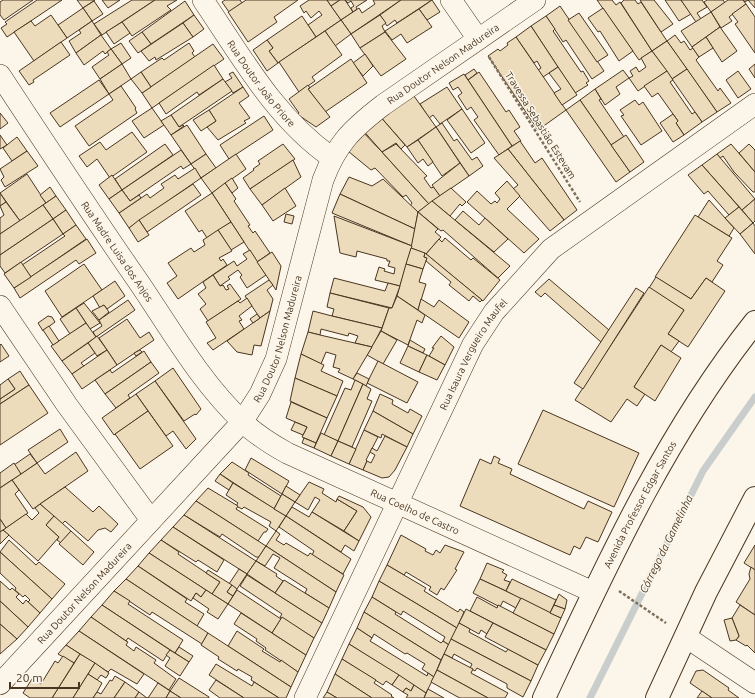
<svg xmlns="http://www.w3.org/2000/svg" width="755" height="698" font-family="Ubuntu,sans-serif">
<rect width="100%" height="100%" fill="#fbf6e9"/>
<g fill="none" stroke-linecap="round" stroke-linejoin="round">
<path stroke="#c9cecd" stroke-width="7" d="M590 698 703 471 755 397"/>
</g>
<g fill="#ecdcbc" stroke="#4a3520">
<path d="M3 0H33L4 20 0 15V2Z"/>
<path d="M37 0H62L7 37 1 28 7 24 5 22Z"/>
<path d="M77 0H95L83 8Z"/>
<path d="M102 0H120L108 8Z"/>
<path d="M132 0H155L102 35 94 24Z"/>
<path d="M155 0H177L167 6 171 10 132 36 122 22Z"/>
<path d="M225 0H240L242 3 229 12 222 2Z"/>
<path d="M246 0H298L274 17 277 22 248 42 228 12Z"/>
<path d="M309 0H327L341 20 316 37 308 25 322 15 319 11 311 18 306 11 304 13 300 6Z"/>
<path d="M327 0H340L331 6Z"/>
<path d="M340 0H345L353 12 341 20 331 6Z"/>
<path d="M345 0H367L356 7 357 9 353 12 351 8 354 6 351 1 348 3Z"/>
<path d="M373 0H401L351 34 341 20 359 8 362 13 375 4Z"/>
<path d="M401 0H432L397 23 395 20 387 26 380 15Z"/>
<path d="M432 0 440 12 427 20 419 9Z"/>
<path d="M597 0H612L616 5 620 2 652 51 639 60Z"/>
<path d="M624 0H635L638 4 641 2 667 41 652 51 621 3Z"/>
<path d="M640 0H654L673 24 661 32Z"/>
<path d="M665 0H681L691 14 679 21Z"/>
<path d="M681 0H702L707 7 697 13 701 19 696 22Z"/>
<path d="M707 0H723L725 3 711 12 704 2Z"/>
<path d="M728 0H743L746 4 729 17 732 21 721 28 711 12Z"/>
<path d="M743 0H755V8L748 0 745 2Z"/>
<path d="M94 1 103 14 92 21 83 8Z"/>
<path d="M185 1 194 15 151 44 142 32Z"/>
<path d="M746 4 755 17V53L735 24 738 22 732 14Z"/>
<path d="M560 6 604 71 592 79 566 40 563 42 546 16Z"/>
<path d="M83 8 92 21 67 38 58 25Z"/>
<path d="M603 8 633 51 619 61 600 31 598 32 588 18Z"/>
<path d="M419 9 432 27 407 43 401 34 392 40 385 31Z"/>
<path d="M711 12 720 27 692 47 681 31Z"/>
<path d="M579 13 608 55 597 62 568 20Z"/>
<path d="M51 15 67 38 34 61 14 32 31 21 35 26Z"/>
<path d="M194 15 204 29 193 37 183 23Z"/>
<path d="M380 15 386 23 382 26 385 32 360 48 351 34Z"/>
<path d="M302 16 316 37 278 63 269 51 273 48 267 40Z"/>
<path d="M546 16 555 29 553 31 581 72 583 71 589 81 586 83 588 85 575 93 531 26Z"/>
<path d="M341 20 351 34 335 46 325 31Z"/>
<path d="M92 21 101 35 76 53 69 41 81 33 79 30Z"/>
<path d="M122 22 130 33 114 44 106 32Z"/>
<path d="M183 23 193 37 156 60 155 57 149 61 141 51Z"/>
<path d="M531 26 558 67 543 77 538 70 541 68 537 61 534 63 516 37Z"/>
<path d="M720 27 737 51 722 62 706 37Z"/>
<path d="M325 31 342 55 312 77 315 81 299 92 279 62Z"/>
<path d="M142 32 151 44 138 53 129 41Z"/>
<path d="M385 32 406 59 381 76 360 48Z"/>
<path d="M101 35 111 49 105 54 103 51 84 65 76 53Z"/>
<path d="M675 35 681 43 684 41 690 50 693 48 699 57 696 60 718 91 720 88 731 103 717 112 667 41Z"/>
<path d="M516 37 566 110 538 130 488 56 498 49 500 51 508 45 507 43Z"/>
<path d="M706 37 713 48 699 57 692 47Z"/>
<path d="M267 40 273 48 269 51 278 63 267 71 253 50Z"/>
<path d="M667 41 687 69 672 79 652 51Z"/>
<path d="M61 42 70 55 33 80 34 82 29 85 19 71Z"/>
<path d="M121 43 131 58 122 64 111 49Z"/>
<path d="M189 43 194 51 192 53 195 57 151 87 141 72 162 58 164 60Z"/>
<path d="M213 44 224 59 152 108 142 93Z"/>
<path d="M111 49 122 64 100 79 92 67 109 55 107 52Z"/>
<path d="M652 51 667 71 638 91 629 78 633 76 630 71 636 67 639 72 646 67 641 58Z"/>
<path d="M365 54 373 66 363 76 353 63Z"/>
<path d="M351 59 367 83 325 112 308 89Z"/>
<path d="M122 64 131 79 109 94 100 79Z"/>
<path d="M755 64V78L749 69Z"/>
<path d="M214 65 223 79 199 95 197 92 166 114 159 103Z"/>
<path d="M558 67 577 95 562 105 554 93 561 89 549 73Z"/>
<path d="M474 69 477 73 468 80 465 75Z"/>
<path d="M687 69 717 112 702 122 672 79Z"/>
<path d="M623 70 629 78 616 87 620 94 605 105 595 89Z"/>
<path d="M667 71 673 80 670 82 692 114 695 112 702 122 684 135 676 123 678 121 658 93 652 97 644 86Z"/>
<path d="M738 71 751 89 738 98 726 80Z"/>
<path d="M141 72 151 87 142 93 131 79Z"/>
<path d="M233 72 243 87 233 93 225 82 232 78 229 74Z"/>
<path d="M479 72 506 112 509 110 520 127 514 131 521 141 512 146 468 80Z"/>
<path d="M464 74 512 146 499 155 474 120 478 117 471 107 467 110 458 96 462 93 458 87 453 90 449 83Z"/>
<path d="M223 79 232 91 179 127 171 115Z"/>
<path d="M99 80 109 94 60 127 50 113Z"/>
<path d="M308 85 310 88 308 89 330 117 316 127 297 114 299 113 289 99Z"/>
<path d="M121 86 136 108 135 109 137 113 89 146 75 126 113 100 109 94Z"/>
<path d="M243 87 249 96 239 103 250 118 244 121 246 123 218 140 207 127 216 121 209 110Z"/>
<path d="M447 87 462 109 440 124 433 115 429 118 420 104Z"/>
<path d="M409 89 436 127 407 147 378 114Z"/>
<path d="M595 89 601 99 599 100 624 137 611 145 580 100Z"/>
<path d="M580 100 630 172 616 182 566 110Z"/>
<path d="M635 100 639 105 643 102 662 131 641 145 621 116 624 115 620 110Z"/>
<path d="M152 108 164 125 144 138 132 121Z"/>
<path d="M462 109 485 143 471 153 447 120Z"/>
<path d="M209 110 216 121 201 131 193 120Z"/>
<path d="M0 113 8 123 0 129Z"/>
<path d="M378 114 405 145 401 149 396 143 382 152 361 128Z"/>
<path d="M673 114 678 121 676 123 684 135 673 142 660 123Z"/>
<path d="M171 115 179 127 183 125 184 126 171 135 161 121Z"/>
<path d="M264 116 273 130 229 159 220 145Z"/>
<path d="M442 123 454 141 457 139 472 160 477 157 483 166 469 176 436 127Z"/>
<path d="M187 125 206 154 191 164 171 135Z"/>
<path d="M436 127 460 163 442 176 418 140Z"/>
<path d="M360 129 382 152 429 204 418 212 410 206 412 203 406 195 403 197 375 168 371 170 343 147Z"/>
<path d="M132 132 147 152 110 178 97 159 87 167 79 156 100 142 106 150Z"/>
<path d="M0 135 7 145 0 149Z"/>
<path d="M626 135 644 162 630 172 611 145Z"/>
<path d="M17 137 27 151 12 161 3 148Z"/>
<path d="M418 140 433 162 428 166 423 159 418 163 407 147Z"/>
<path d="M520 141 535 163 542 158 577 210 564 220 508 149Z"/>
<path d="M165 144 173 155 122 190 115 179Z"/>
<path d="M283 144 295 159 250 189 243 178 254 170 253 169 260 164 258 161Z"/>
<path d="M396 144 427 176 424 178 431 188 434 187 440 196 429 204 382 152Z"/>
<path d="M731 144 755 172V192H753L734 172 723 156 720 158 717 154Z"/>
<path d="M749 144 755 150V172L739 153Z"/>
<path d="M508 149 564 220 550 231 513 189 518 185 494 158Z"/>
<path d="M181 150 191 164 183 169 181 166 130 201 122 190Z"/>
<path d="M27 151 38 166 5 187 1 180 4 177 0 169Z"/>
<path d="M206 154 216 168 201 178 191 164Z"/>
<path d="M236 154 246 169 212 193 201 178Z"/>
<path d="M717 154 755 199 742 210 702 165Z"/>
<path d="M293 160 301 177 262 205 250 189Z"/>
<path d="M460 163 469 176 440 196 432 185Z"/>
<path d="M702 165 739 207 729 215 708 191 704 194 688 175Z"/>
<path d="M195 168 201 178 129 228 119 213 147 194 150 198 164 188 161 184 175 175 178 179Z"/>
<path d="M27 174 46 203 20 221 0 193Z"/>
<path d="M112 175 122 190 109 199 99 185Z"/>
<path d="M349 177 372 186 383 179 418 212 415 229 340 194Z"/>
<path d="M232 178 238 188 232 193 225 183Z"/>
<path d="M507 181 520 196 507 209 539 239 524 253 467 202 477 191 491 204 495 201 497 203 500 199 495 193Z"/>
<path d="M225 183 236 199 234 201 250 225 248 226 253 233 255 231 270 253 257 262 212 193Z"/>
<path d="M193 184 201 195 147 232 139 220Z"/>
<path d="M50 187 56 196 46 203 40 195Z"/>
<path d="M285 188 296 206 273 221 262 205Z"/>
<path d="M451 188 466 202 462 206 460 204 450 216 432 201Z"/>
<path d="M122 190 130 201 139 195 141 198 119 213 109 199Z"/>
<path d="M0 193 6 202 0 206Z"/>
<path d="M212 193 231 222 207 238 202 230 199 232 185 211Z"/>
<path d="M340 194 415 229 412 246 332 213Z"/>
<path d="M56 196 66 210 53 219 43 205Z"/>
<path d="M755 199V221L753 223 742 210Z"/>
<path d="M709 200 734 228 729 236 698 217Z"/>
<path d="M432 201 510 266 498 278 443 230 441 231 418 212Z"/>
<path d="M6 202 20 221 0 234V218L4 215 0 206Z"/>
<path d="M43 205 53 219 0 255V234Z"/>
<path d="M739 207 753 223 740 234 725 218Z"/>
<path d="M66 210 76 225 63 234 53 219Z"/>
<path d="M463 211 479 225 485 218 508 239 494 252 455 220Z"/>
<path d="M418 212 438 229 435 232 441 237 426 254 411 248Z"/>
<path d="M286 214 294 216 292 224 284 222Z"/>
<path d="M695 215 732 238 717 261 723 265 712 282 706 278 691 299 655 277Z"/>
<path d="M334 216 412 246 400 286 375 280 379 267 385 269 384 271 394 274 395 268 388 266 390 261H387V259L357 251 356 257 340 253Z"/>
<path d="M53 219 63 234 5 273 0 266V255Z"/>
<path d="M139 220 149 235 138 242 129 228Z"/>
<path d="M231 222 244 242 231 250 218 230Z"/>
<path d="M753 223 755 226V254L740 234Z"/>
<path d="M76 225 86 239 31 277 22 265 65 236 63 234Z"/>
<path d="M218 230 232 251 219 258 221 261 223 259 227 265 178 299 167 283 177 276 168 263 191 248 194 252 205 245 203 240Z"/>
<path d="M445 238 471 260 473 258 500 280 483 301 426 254 439 239 442 242Z"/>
<path d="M87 239 96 253 79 264 76 260 20 298 14 288Z"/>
<path d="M411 248 425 253 424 257 427 258 423 269 406 264Z"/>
<path d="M250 250 266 275 247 288 240 277 242 275 238 270 228 277 230 279 220 286 213 275 234 261 237 266 247 259 243 254Z"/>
<path d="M272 252 281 266 276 290 257 262Z"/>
<path d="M425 253 482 300 480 302 473 296 469 301 449 285 451 282 426 261 427 258 424 257Z"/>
<path d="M21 262 31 277 14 288 4 274Z"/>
<path d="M84 264 102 290 62 317 45 291Z"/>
<path d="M406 264 423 269 419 282 426 284 418 310 397 296Z"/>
<path d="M213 275 220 286 223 285 226 290 229 289 227 286 230 284 241 299 208 321 200 309 206 304 198 294 206 288 203 282Z"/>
<path d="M656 277 691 299 706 278 725 291 688 347 668 334 684 310 649 288Z"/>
<path d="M334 278 385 291 388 283 400 286 392 308 330 293Z"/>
<path d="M549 279 609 330 601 342 545 293 541 297 535 292Z"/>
<path d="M269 280 273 285 267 290 273 299 270 311 260 318 245 296Z"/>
<path d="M115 281 125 296 107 309 104 305 100 308 93 296Z"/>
<path d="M649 287 684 310 668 334 679 341 671 352 661 345 634 387 645 394 637 406 627 399 611 422 575 400Z"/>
<path d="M636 288 644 293 583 389 574 383Z"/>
<path d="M330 293 389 308 382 328 332 316 334 309 327 307Z"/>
<path d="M397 296 425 315 422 323 417 320 408 345 381 331 389 308H392Z"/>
<path d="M247 298 252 306 239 316 242 320 239 321 244 329 213 350 207 343 216 338 206 322 238 301 240 303Z"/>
<path d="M421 299 434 307 439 300 469 322 459 338 418 310Z"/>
<path d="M128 300 135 310 96 337 93 332 102 326 99 320Z"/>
<path d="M84 303 100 323 90 329 76 308Z"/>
<path d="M104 305 109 312 99 320 92 311Z"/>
<path d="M76 308 86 323 70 334 60 319Z"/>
<path d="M270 311 261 346 254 345 252 355 237 352 227 341Z"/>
<path d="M313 311 332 316 382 328 372 347 355 343 358 336 349 333 348 336 321 329 320 335 308 332Z"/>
<path d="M257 314 260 318 253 323 250 319Z"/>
<path d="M48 316 52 317 55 322 43 331 38 323Z"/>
<path d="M127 319 140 338 149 332 154 340 117 365 99 338Z"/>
<path d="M86 323 96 337 62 361 51 346Z"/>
<path d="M49 326 59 341 53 345 43 330Z"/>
<path d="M381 331 397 340 383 364 367 355Z"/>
<path d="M308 332 320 335 372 347 353 379 338 372 340 369 333 367 336 355 326 352 321 364 301 354Z"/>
<path d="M97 336 107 350 97 356 88 343Z"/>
<path d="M441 336 454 347 445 365 429 356 434 348H432Z"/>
<path d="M410 340 425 349 423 353 408 346Z"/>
<path d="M88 343 95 353 81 363 84 366 72 374 62 361Z"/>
<path d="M1 344 9 356 0 362V345Z"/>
<path d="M661 345 681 358 655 401 634 387Z"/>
<path d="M408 346 427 355 419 372 400 363Z"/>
<path d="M107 350 117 365 82 389 72 374Z"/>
<path d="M140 350 142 352 136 356 134 353Z"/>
<path d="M144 351 151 362 105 394 95 380 110 370 112 373Z"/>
<path d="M301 354 324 365 321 371 343 381 337 396 295 378Z"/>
<path d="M427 355 445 365 437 380 419 372Z"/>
<path d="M378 361 418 382 407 403 367 383Z"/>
<path d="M151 362 159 373 128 395 130 398 116 408 105 394Z"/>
<path d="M173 368 201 409 196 415 195 414 184 421 155 381Z"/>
<path d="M20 371 29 385 0 404V399L15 389 8 379Z"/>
<path d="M357 373 369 379 366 386 353 379Z"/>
<path d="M295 378 337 396 327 418 290 401Z"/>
<path d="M8 379 15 389 0 399V385Z"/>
<path d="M355 380 363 384 338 441 324 435 345 388 351 390Z"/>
<path d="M155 381 196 439 186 449 173 431 166 436 136 394Z"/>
<path d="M363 384 371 389 367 399 372 401 352 447 338 441Z"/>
<path d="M29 385 48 413 0 445V404Z"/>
<path d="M136 394 148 411 114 435 102 418Z"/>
<path d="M380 394 393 400 392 404 408 413 410 409 422 416 413 434 373 411Z"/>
<path d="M291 402 327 418 316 443 302 437 307 427 286 418Z"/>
<path d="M543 410 639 453 614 507 518 464Z"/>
<path d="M148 411 173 446 140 469 115 434Z"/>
<path d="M373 411 413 434 407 447 382 434 381 438 364 430Z"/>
<path d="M295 422 307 427 303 435 291 430Z"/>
<path d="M60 429 68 442 37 463 28 450Z"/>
<path d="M364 430 378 437 366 460 367 461 363 470 349 464Z"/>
<path d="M321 433 338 441 331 456 314 448Z"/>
<path d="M385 436 407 447 395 470 389 477 382 478 363 470 367 461 371 463 375 455 370 452 372 448 377 451Z"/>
<path d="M304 438 316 443 314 448 302 443Z"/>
<path d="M338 441 356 449 349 464 331 456Z"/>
<path d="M76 452 88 471 33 509 12 480 37 463 45 474Z"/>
<path d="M30 454 37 463 21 474 14 465Z"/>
<path d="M494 456 500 459 498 463 512 469 510 474 584 509 588 501 612 512 598 542 586 537 580 549 574 546 570 555 460 506 480 459 491 464Z"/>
<path d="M251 458 289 481 282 494 245 470Z"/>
<path d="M232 462 249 473 248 475 281 496 274 509 220 474Z"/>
<path d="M14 463 21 474 0 488V473Z"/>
<path d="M220 474 233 483 229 490 215 481Z"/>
<path d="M12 480 19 490 15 494 28 513 6 528 0 519V488Z"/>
<path d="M309 482 324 489 322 493 336 502 337 499 357 511 344 531 312 512 320 500 315 497 308 510 295 502Z"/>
<path d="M233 483 286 516 276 531 269 526 271 522 244 507 242 509 236 506 238 503 226 495Z"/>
<path d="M286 486 300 495 295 502 282 494Z"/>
<path d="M65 487 93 512 99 506 118 524 111 532 105 528 98 530 88 541 65 521 62 524 40 504Z"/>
<path d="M208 488 238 506 236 509 268 529 266 532H264L258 541 196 501Z"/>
<path d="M282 494 295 502 286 516 274 509Z"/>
<path d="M339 496 363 507 371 517 359 541 344 531 357 511 337 499Z"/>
<path d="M196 501 266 546 259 557H256L222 534 220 537 184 515Z"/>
<path d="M40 504 54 516 46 525 59 537 38 561 3 530 26 514 32 520 39 513 35 508Z"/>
<path d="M292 507 309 517 312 512 359 541 354 551 345 545 341 552 286 516Z"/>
<path d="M184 515 256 561 247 574 173 527Z"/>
<path d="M54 516 71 531 61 543 57 540 59 537 46 525Z"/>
<path d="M286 516 351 559 343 574 312 555 314 551 279 527Z"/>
<path d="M0 519 6 528 0 532Z"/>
<path d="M173 527 224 560 217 572 198 560 196 562 161 540Z"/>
<path d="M3 530 9 535 0 544V532Z"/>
<path d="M71 531 94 552 83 565 59 544Z"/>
<path d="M276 531 280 534 276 540 284 545 286 543 308 556 310 553 344 575 336 592 266 546Z"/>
<path d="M401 535 426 549 425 551 433 555 436 550 440 553 445 545 464 552 455 569 457 570 444 590 441 588 437 595 429 590 431 587 406 572 404 575 387 565Z"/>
<path d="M9 540 36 565 39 562 65 584 52 599 0 552Z"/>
<path d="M161 540 179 552 178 554 220 582 212 594 149 553Z"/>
<path d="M755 545V570L744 563Z"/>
<path d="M266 546 336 592 329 608 305 593 307 589 274 568 280 558 273 554 265 566 256 561Z"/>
<path d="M0 552 52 599 40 613 28 602 30 600 25 595 23 597 15 590 16 588 0 573Z"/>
<path d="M149 553 206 590 201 597 196 593 191 601 138 566Z"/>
<path d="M256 561 277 574 276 576 283 581 275 593 247 574Z"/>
<path d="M487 563 504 570 502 572 507 575 504 580 510 582 506 591 480 579Z"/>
<path d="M387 565 426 588 424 591 458 612 460 609 464 612 457 628 379 581Z"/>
<path d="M138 566 187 599 185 602 204 614 197 626 126 579Z"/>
<path d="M751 567 755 570V615L736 602 750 579 749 574Z"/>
<path d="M239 569 247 574 237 589 229 584Z"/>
<path d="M208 570 232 585 227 592 233 596 228 604 212 594 220 582 206 573Z"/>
<path d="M247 575 322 623 314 638 280 617 282 614 240 586Z"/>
<path d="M126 579 208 633 202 644 152 612 150 615 114 591Z"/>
<path d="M480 579 521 598 516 608 503 601 500 607 473 593Z"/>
<path d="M512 579 556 600 550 613 506 591Z"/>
<path d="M284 580 329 608 322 623 275 593Z"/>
<path d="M0 581 10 590 12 588 19 594 16 597 23 604 26 600 40 613 28 627 0 601Z"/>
<path d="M379 581 457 628 449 645 443 641 445 637 403 611 401 615 372 597Z"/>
<path d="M232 585 237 589 233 596 227 592Z"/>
<path d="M206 590 228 604 218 619 207 612 209 609 193 598 196 593 201 597Z"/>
<path d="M237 590 281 619 272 633 228 604Z"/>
<path d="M114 591 130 601 128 604 183 640 175 653 102 605Z"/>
<path d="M559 594 567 600 565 609 554 605Z"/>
<path d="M372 597 396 612 395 614 441 643 443 641 449 645 441 660 364 612Z"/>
<path d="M477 597 497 608 498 605 554 634 546 650 470 611Z"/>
<path d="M521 598 561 618 554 634 513 613Z"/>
<path d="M0 601 28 627 17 639 0 624Z"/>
<path d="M102 605 170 650 163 661 128 638 126 641 91 617Z"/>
<path d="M554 605 565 609 561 618 550 613Z"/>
<path d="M740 605 755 615V653L747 645 746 646 736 640 739 636 732 618Z"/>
<path d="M466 609 493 623 487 634 481 630 479 634 459 623Z"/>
<path d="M364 612 441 660 434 677 422 669 425 664 407 653 405 654 374 634 372 638 357 628Z"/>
<path d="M241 613 306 655 298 672 265 650 266 648 256 641 257 639 234 624Z"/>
<path d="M91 617 126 641 128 642 126 645 134 651 136 647 156 660 154 663 176 679 169 690 79 631Z"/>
<path d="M282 617 314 638 306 655 272 633Z"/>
<path d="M732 618 739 636 736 640 730 641 724 620Z"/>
<path d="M459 623 470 629 469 632 506 652 508 649 538 665 531 681 451 639Z"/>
<path d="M493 623 546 650 538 665 485 637Z"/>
<path d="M0 624 17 639 0 654Z"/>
<path d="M357 628 372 638 370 641 427 676 428 673 434 677 426 693 349 644Z"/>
<path d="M79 631 144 674 137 684 111 669 108 672 66 645Z"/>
<path d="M237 631 264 649 262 651 280 662 281 660 298 672 291 687 228 646Z"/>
<path d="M208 633 291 687 286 698H279L251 680 252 677 238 669 237 671 218 659 219 657 201 645Z"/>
<path d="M451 639 531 681 523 697 507 688V684L477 668 475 671 470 668 472 664 454 654 452 658 444 654Z"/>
<path d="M349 644 399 675 392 685 386 681 383 685 342 659Z"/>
<path d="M66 645 80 654 74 663 58 654Z"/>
<path d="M179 647 193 656 189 662 175 653Z"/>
<path d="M170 650 189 662 180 676 165 666 170 658 166 655Z"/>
<path d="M80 654 95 663 88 674 73 698H52Z"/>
<path d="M444 654 473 669 471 673 508 693 505 698H488L437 670Z"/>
<path d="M63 656 74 663 52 698H30L23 693 32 679 41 684 55 661 58 663Z"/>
<path d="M342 659 376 680 374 683 392 695 391 696 394 698H372L335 674Z"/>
<path d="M95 663 109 673 106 678 101 675 97 680 88 674Z"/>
<path d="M216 664 252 686 254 682 279 698H244L209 675Z"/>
<path d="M437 670 488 698H460L456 696 431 682Z"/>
<path d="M703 670 729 688 728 690 739 698H712L690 683 696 671Z"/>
<path d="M88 674 102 683 97 692 93 698H73Z"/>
<path d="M335 674 372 698H337L327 692Z"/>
<path d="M399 675 414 685 411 691 406 688 403 692 392 685Z"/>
<path d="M115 676 125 682 114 698H93L97 692 101 694 110 680 112 681Z"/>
<path d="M179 678 209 697V698H181L170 691Z"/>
<path d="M216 680 244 698H220L209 690Z"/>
<path d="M125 682 139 692 135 698H114Z"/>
<path d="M158 683 170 691 166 698H148Z"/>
<path d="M414 685 426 693 424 698H406L408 695 403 692 406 688 411 691Z"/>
<path d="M428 689 444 698H424Z"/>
<path d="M170 691 181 698H166Z"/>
<path d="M702 691 712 698H697Z"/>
<path d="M139 692 147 698H148H135Z"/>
<path d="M327 692 337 698H323Z"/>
</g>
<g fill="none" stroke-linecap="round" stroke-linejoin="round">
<g stroke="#4a3520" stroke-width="22">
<g id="minor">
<path id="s1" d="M203 0C241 56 275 118 331 157"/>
<path d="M451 0 478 39"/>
<path id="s2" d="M0 75C46 145 92 215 140 284 171 330 202 384 243 422 256 435 271 444 287 453L593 592"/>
<path d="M0 306 67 405 151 520"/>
<path d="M686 637 755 683"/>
<path id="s3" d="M0 684 242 422 260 394 276 359 323 180C337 143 352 129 383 105L535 0"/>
<path id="s4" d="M305 698 473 344 494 312 551 249 755 104"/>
</g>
</g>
<g stroke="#4a3520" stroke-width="24">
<g id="secondary">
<path id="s5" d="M544 698C605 568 665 435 755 322"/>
<path d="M657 698 706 592 755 498"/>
</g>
</g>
<g stroke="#7f6f5c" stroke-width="2.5" stroke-dasharray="3 2" stroke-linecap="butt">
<path d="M489 57 580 202"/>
<path d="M619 591 666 623"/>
</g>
<use href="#minor" stroke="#fbf6e9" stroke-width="21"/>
<use href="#secondary" stroke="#fbf6e9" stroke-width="22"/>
</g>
<g text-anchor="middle" stroke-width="3" stroke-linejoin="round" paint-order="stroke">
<g font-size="10" fill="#4a3520" stroke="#fbf6e9">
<text dy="4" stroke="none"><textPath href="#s3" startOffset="784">Rua Doutor Nelson Madureira</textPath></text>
<text dy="4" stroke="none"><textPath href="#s1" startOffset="102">Rua Doutor João Priore</textPath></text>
<text transform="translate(541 125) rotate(58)" y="4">Travessa Sebastião Estevam</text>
<text dy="4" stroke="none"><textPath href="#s2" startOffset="212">Rua Madre Luisa dos Anjos</textPath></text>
<text dy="4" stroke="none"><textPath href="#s3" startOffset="448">Rua Doutor Nelson Madureira</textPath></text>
<text dy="4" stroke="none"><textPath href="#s4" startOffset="383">Rua Isaura Vergueiro Maufel</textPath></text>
<text dy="4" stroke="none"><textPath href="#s5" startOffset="216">Avenida Professor Edgar Santos</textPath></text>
<text dy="4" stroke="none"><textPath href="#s2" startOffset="619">Rua Coelho de Castro</textPath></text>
<text dy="4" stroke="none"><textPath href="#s3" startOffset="124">Rua Doutor Nelson Madureira</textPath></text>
</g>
<g font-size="11" font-style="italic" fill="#4a3520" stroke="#fbf6e9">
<text transform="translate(666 544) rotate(-64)" y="4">Córrego da Gamelinha</text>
</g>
</g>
<path d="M10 682v6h69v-6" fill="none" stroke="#4a3520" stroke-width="2"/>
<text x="16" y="682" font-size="12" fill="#4a3520" stroke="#fbf6e9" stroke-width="3" paint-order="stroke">20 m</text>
</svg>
